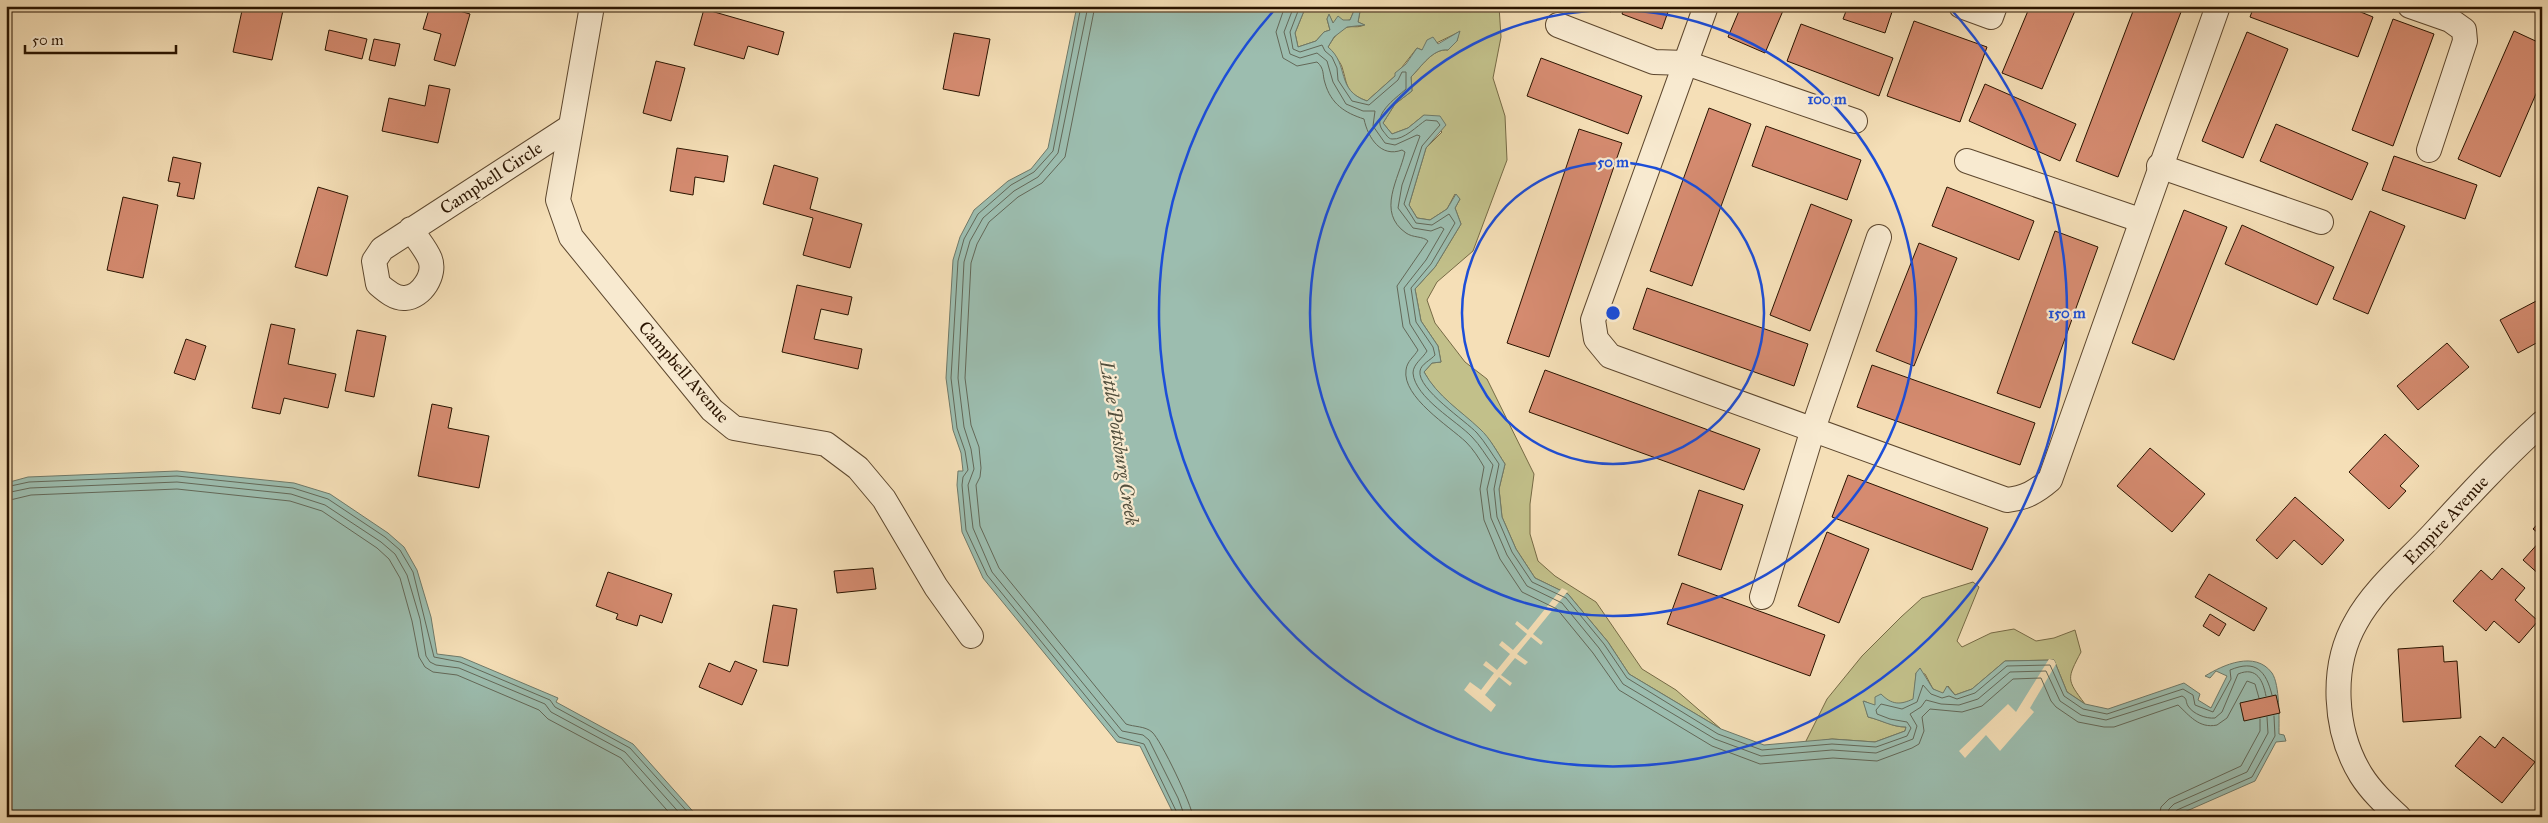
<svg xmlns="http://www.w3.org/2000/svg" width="2548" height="823" font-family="'IM FELL Great Primer',serif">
<rect width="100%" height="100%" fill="#f5dfb7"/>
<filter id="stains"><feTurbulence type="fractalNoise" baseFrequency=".004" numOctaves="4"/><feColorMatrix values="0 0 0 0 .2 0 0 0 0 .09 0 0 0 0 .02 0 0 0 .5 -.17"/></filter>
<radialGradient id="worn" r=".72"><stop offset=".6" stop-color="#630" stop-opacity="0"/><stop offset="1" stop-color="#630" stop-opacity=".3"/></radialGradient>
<g fill="#c2c08a" stroke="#766a45">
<path d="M1306 6H1356L1350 20 1333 23 1329 15 1327 19 1330 30 1324 32 1316 41 1298 47 1295 33Z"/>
<path d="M1361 6H1499L1501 37 1493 78 1505 116 1507 160 1473 251 1437 282 1427 300 1435 323 1465 362 1487 379 1534 474 1530 504V534L1538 561 1555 576 1596 602 1642 669 1676 690 1721 729 1629 674 1608 642 1568 594 1535 578 1516 549 1502 517 1499 489 1505 464C1497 452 1490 438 1479 429 1460 410 1437 397 1424 372L1432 363 1441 362 1438 346 1421 321 1415 289 1435 267 1461 224 1455 208 1460 199 1455 194 1447 209 1430 220 1417 218 1409 205 1426 148 1442 132 1424 115 1408 128 1392 134 1383 123 1395 104 1412 91 1411 77C1421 67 1433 48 1448 50L1457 41 1459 32 1422 50 1417 48 1395 76 1367 101C1345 93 1348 86 1342 67 1340 61 1332 53 1328 47 1332 40 1339 29 1348 27 1354 26 1358 28 1364 25L1358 22Z"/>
<path d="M1973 582 1979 587 1957 641 1962 647 1991 633 2014 629 2036 641 2054 638 2075 630 2081 652C2067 679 2066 679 2085 704L2067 692 2054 660 2005 661 1972 689 1955 695 1948 686 1943 694 1933 689 1925 674 1916 673 1914 699 1902 705 1889 702 1875 706 1864 701 1868 717C1882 720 1892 727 1906 727L1905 731 1875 742 1832 739 1805 743 1827 699 1862 656 1901 617 1922 598Z"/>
</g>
<g fill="#9cbdaf" stroke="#6e7969">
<path d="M1077 6H1306L1295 33 1298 47 1316 41 1324 32 1330 30 1327 19 1329 14 1333 23 1338 16 1343 20H1350L1356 6H1361L1358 22 1365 25 1347 27 1334 37 1328 47C1350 65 1335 90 1367 101L1395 76V73L1406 64 1417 48 1422 50 1427 40 1433 37 1438 44 1460 31 1457 41 1448 50C1433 48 1421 67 1411 77L1412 91 1395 104 1383 123 1392 134 1408 128 1424 115 1440 116 1446 125 1426 148 1409 205 1417 218 1430 220 1447 209 1456 194 1460 199 1455 208 1461 224 1435 267 1415 289 1421 321 1438 346 1441 362 1432 363 1424 372C1438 397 1460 410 1480 429 1490 438 1497 452 1505 464L1499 489 1502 517 1516 549 1535 578 1568 594 1608 642 1629 674 1721 729 1764 745 1832 739 1875 742 1905 731 1906 727C1892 727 1881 720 1868 717L1863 701 1875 705V697L1881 694C1892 705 1900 705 1913 699L1916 673 1920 668 1933 689 1943 693 1947 686 1955 695 1972 689 2005 661 2054 660 2067 692 2085 704 2108 709 2184 683 2200 694 2198 700 2211 708 2227 676 2216 671 2210 678 2205 676C2223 665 2255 650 2272 673 2280 685 2279 719 2279 734L2284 735 2286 741 2276 742 2255 781 2173 817H1175L1140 746 1117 742 983 578 962 532 957 485 958 471H963L961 453 953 430 946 378 953 260 960 237 974 210 1008 181 1031 169 1048 148Z"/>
<path d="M177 471 294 483 330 494 388 533 404 547 417 570 431 617 437 654 461 657 558 698 556 702 633 744 698 817H6V483L28 477Z"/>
</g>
<g fill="#f5dfb7">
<path d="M1562 588 1568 591 1533 634 1543 642 1541 645 1531 637 1517 654 1528 662 1525 665 1515 658 1501 675 1512 683 1510 686 1499 677 1485 695 1496 705 1491 712 1464 690 1470 682 1481 690 1494 673 1483 665 1486 661 1497 670 1510 654 1499 645 1502 641 1513 650 1527 634 1515 624 1517 621 1528 630Z"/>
<path d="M2049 659 2054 660 2056 664 2030 708 2034 712 2000 751 1986 735 1965 758 1959 751 2008 704 2016 712Z"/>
</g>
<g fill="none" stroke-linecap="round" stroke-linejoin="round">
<g stroke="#636858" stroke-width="1">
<path d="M1081 6 1053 151 1034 172 1011 185 978 214 964 239 958 261 951 378 957 428 965 451 968 470 963 477 962 485 966 530 987 575 1119 737 1144 744 1179 817"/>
<path d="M1088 6 1058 153 1038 177 1014 191 983 218 970 241 964 262 958 378 964 427 971 449 974 469 968 485 973 528 992 572 1122 731 1143 735 1149 740 1178 798 1185 817"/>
<path d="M1095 6 1065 157 1042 183 1018 197 989 222 977 244 971 263 965 378 971 425 979 447 981 468 980 477 976 485 980 526 999 568 1126 724C1134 727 1145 726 1152 732 1161 740 1192 805 1193 817"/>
<path d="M1285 6 1276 32 1283 58 1297 66 1317 62C1325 69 1322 74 1325 83 1331 104 1345 113 1364 119 1368 138 1381 158 1402 150L1405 152C1399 179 1376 212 1406 233 1413 238 1423 236 1428 241L1397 286 1403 327 1418 350C1414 357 1407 361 1406 370 1402 397 1449 426 1466 442 1473 449 1479 458 1484 467L1480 489 1484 520 1500 559 1522 592 1557 609 1593 653 1619 690 1712 746 1760 764 1833 758 1877 761 1912 748 1919 744 1924 731 1922 717 1930 709 1962 712 1982 706 2013 679 2041 678 2051 701 2056 707 2078 722 2104 727H2114L2178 705C2189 715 2199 729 2217 725L2227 718 2247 681 2255 684 2259 698"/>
<path d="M1294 6 1284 32 1290 54 1300 58 1317 53 1327 61 1333 82 1346 104 1363 111H1375L1373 126 1385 143 1395 145 1417 135 1420 136 1402 185 1398 208 1413 228 1431 231 1441 227 1444 229 1426 260 1404 288 1410 324 1427 351C1423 358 1413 364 1413 373 1415 398 1457 421 1472 437 1480 445 1486 456 1493 465L1487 489 1491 518 1507 555 1527 586 1562 603 1599 648 1623 684 1715 739 1761 756 1832 750 1876 753 1913 739 1917 726 1910 714 1921 707 1926 700 1941 704 1959 705 1978 699 2010 672 2046 671 2060 701 2081 715 2106 720 2182 696C2188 699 2185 701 2188 706 2193 714 2206 719 2215 718L2222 712 2238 674C2257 666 2263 681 2266 696"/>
<path d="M1300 6 1290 32 1293 49 1300 52 1322 45 1325 51 1332 57 1337 68 1338 80 1352 101 1369 105 1398 80 1402 72H1406V89C1395 99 1371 115 1383 131 1386 134 1388 139 1392 139 1404 140 1417 126 1426 120L1437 121 1440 125 1422 146 1404 204 1416 223 1432 225 1449 214 1455 223 1431 264 1411 288 1416 322 1433 347 1435 355C1431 360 1421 364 1420 371 1417 389 1466 421 1477 433 1485 442 1492 454 1499 464L1494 489 1497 517 1512 552 1532 582 1566 598 1604 644 1627 678 1718 734 1762 750 1832 744 1876 747 1907 736 1911 728 1907 722 1890 719 1877 714 1876 710 1881 704 1902 709 1917 702 1923 685 1931 694 1942 698 1949 696 1957 699 1975 693 2007 666 2050 665 2064 696 2083 709 2107 714 2183 689 2193 695 2195 705 2213 712 2231 679 2230 670C2256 659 2266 671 2272 695"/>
<path d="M6 487 29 482 177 476 293 488 328 499 385 537 400 550 413 572 434 657 460 662 550 700 555 707 630 748 692 817"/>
<path d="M6 493 30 488 177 482 291 494 325 505 381 542 395 554 407 575 420 619 426 656 430 662 436 665 459 668 545 704 551 712 625 752 683 817"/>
<path d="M6 501 31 495 177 489 290 501 322 511 377 548 389 559 400 578 412 621 419 657 425 667 433 672 457 675 539 710 548 719 621 758 673 817"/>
<path d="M2159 817 2161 807 2169 799 2241 766 2260 731V719"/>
<path d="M2167 817 2169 809 2174 804 2247 772 2268 733 2267 717"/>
<path d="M2173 817 2177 810 2252 777 2275 736 2274 716"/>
</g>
</g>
<g fill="#d58b70" stroke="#2a1400">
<path d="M243 6H284L272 60 233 52Z"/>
<path d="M430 6H442L470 14 455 66 434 60 441 34 423 29Z"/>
<path d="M1597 6H1613L1611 12Z"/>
<path d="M1625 6H1670L1662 29 1622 14Z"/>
<path d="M1741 6H1785L1765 53 1728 37Z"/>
<path d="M1848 6H1894L1885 33 1843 19Z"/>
<path d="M2030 6H2077L2042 89 2002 73Z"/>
<path d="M2135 6H2165L2181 12 2118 177 2076 161Z"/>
<path d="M2254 6H2346L2373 17 2358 57 2250 17Z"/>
<path d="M704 9 784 32 778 55 748 46 744 59 694 45Z"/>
<path d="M2393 19 2434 34 2393 146 2352 130Z"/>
<path d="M1914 21 1987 47 1960 122 1887 96Z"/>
<path d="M1801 24 1893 58 1879 96 1787 61Z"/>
<path d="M329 30 367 39 362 59 325 50Z"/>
<path d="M2514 31 2542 44V80L2500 177 2458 159Z"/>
<path d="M2247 32 2288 49 2243 158 2202 141Z"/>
<path d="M954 33 990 39 979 96 943 89Z"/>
<path d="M374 39 400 44 395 66 369 60Z"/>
<path d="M1541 58 1642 96 1628 134 1527 96Z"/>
<path d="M656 61 685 68 671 121 643 113Z"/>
<path d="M1985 84 2076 124 2060 161 1969 121Z"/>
<path d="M429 85 450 89 438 143 382 131 389 98 425 106Z"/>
<path d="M1709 108 1751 124 1692 286 1650 271Z"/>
<path d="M2276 124 2368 163 2352 200 2260 161Z"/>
<path d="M1766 126 1861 160 1847 200 1752 166Z"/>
<path d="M1579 129 1622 143 1549 357 1507 343Z"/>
<path d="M677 148 728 156 724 182 695 177 693 195 670 191Z"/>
<path d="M2394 156 2477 185 2465 219 2382 190Z"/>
<path d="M173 157 201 163 194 199 177 196 180 183 168 181Z"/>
<path d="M774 165 818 178 810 209 862 224 850 268 803 255 813 218 763 204Z"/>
<path d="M318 187 348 196 327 276 295 267Z"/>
<path d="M1947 187 2034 221 2019 260 1932 226Z"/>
<path d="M123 197 158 205 143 278 107 270Z"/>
<path d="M1811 204 1852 220 1810 331 1770 315Z"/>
<path d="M2184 210 2227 227 2174 360 2132 343Z"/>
<path d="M2370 211 2405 226 2368 314 2333 299Z"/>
<path d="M2242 225 2334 267 2317 305 2225 264Z"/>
<path d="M2055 231 2098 247 2040 408 1997 393Z"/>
<path d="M1919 243 1957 258 1914 366 1876 351Z"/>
<path d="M797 285 852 297 848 315 821 309 814 339 862 349 858 369 782 352Z"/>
<path d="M1647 288 1808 344 1794 386 1633 329Z"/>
<path d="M2542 298V340L2518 353 2500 320Z"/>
<path d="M271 324 295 329 288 364 336 374 328 408 284 398 280 414 252 408Z"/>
<path d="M357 330 386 336 374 397 345 391Z"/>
<path d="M186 339 206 346 195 380 174 373Z"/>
<path d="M2447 343 2469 367 2418 410 2397 386Z"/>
<path d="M1872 365 2035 423 2020 465 1857 407Z"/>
<path d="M1545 370 1760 449 1744 490 1529 412Z"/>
<path d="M432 404 452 408 448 428 489 436 479 488 418 476Z"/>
<path d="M2385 434 2419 466 2400 486 2406 491 2389 509 2349 472Z"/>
<path d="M2150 448 2205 494 2172 532 2117 486Z"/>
<path d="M1848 475 1988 528 1972 570 1832 517Z"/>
<path d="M1699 490 1743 505 1721 570 1678 555Z"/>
<path d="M2295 497 2344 540 2322 565 2294 540 2277 559 2256 540Z"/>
<path d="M2542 519V536L2533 529Z"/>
<path d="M1827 532 1869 549 1839 623 1798 606Z"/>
<path d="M2542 539V577L2523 560Z"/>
<path d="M873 568 876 589 837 593 834 571Z"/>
<path d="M2502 568 2525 588 2515 600 2538 621 2519 643 2494 621 2486 631 2453 601 2481 570 2492 580Z"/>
<path d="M608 572 672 594 662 623 640 615 637 626 616 619 618 614 596 606Z"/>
<path d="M2209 574 2267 608 2254 631 2195 597Z"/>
<path d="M1682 583 1825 635 1810 676 1667 624Z"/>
<path d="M773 605 797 609 788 666 763 662Z"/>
<path d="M2210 614 2226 624 2219 636 2203 626Z"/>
<path d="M2443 646 2444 662 2457 661 2461 718 2403 722 2398 649Z"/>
<path d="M735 661 757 670 742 705 699 687 709 663 730 672Z"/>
<path d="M2276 695 2280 713 2244 721 2240 703Z"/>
<path d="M2480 736 2495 748 2503 737 2535 762 2502 803 2455 766Z"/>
</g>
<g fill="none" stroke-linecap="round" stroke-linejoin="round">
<g stroke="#5d472e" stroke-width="26">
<g id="minor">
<path d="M592 6 558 200 571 237 712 410 734 428 826 444 858 468 884 499 936 587 971 636"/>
<path d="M1706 6 1593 320 1596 339 1610 356 2007 500C2025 498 2036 492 2050 480L2218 6"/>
<path d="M1961 6 1991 17 1995 6"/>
<path d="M2410 6 2450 20 2464 30 2465 41 2429 150"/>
<path d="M1558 25 1654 62 1686 63 1855 121"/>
<path d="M1967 161 2140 220"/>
<path d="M2159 166 2321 222"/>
<path d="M411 229C417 239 426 249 430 259 436 274 422 297 405 298 395 299 385 290 378 284L374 261 382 249 570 127"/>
<path d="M1762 597 1813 429 1879 237"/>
<path d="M2399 817C2385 804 2371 791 2361 775 2334 731 2330 667 2356 622 2374 589 2407 562 2433 534 2468 496 2503 458 2542 423"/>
</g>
</g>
<use href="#minor" stroke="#f8ead0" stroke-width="24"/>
</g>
<g fill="none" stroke="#1d4ed8" stroke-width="2.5">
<circle cx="1613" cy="313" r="151"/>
<circle cx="1613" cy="313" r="303"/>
<path d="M1948 6A454 454 0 1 1 1278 6"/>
</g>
<g text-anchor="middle" stroke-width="4.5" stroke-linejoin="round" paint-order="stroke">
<g font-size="18" fill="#2a1400" stroke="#f8ead0">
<text transform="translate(491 178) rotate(-33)" y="6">Campbell Circle</text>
<text transform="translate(684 372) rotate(49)" y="6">Campbell Avenue</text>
<text transform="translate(2446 520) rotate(-47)" y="6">Empire Avenue</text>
</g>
<g font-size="19" font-style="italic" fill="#524f3d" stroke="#f8ead0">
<text transform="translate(1120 443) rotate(81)" y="7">Little Pottsburg Creek</text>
</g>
</g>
<circle cx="1613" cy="313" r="8" fill="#1d4ed8" stroke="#f8ead0" stroke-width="2.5"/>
<g font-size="15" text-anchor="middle" font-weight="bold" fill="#1d4ed8" stroke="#f8ead0" stroke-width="4.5" stroke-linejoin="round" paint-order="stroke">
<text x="1827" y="104">100 m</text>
<text x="1613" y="167">50 m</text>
<text x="2067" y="318">150 m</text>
</g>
<rect width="2548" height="823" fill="none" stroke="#f5dfb7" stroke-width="25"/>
<rect x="8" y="8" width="2533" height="808" fill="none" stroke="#2a1400" stroke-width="2.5"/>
<rect x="12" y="12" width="2523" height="798" fill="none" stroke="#2a1400"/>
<path d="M25 45v8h151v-8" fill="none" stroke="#2a1400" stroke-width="2.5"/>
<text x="32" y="45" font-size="15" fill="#2a1400" stroke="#f8ead0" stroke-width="4" paint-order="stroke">50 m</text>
<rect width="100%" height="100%" filter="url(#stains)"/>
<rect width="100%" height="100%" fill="url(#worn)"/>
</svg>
